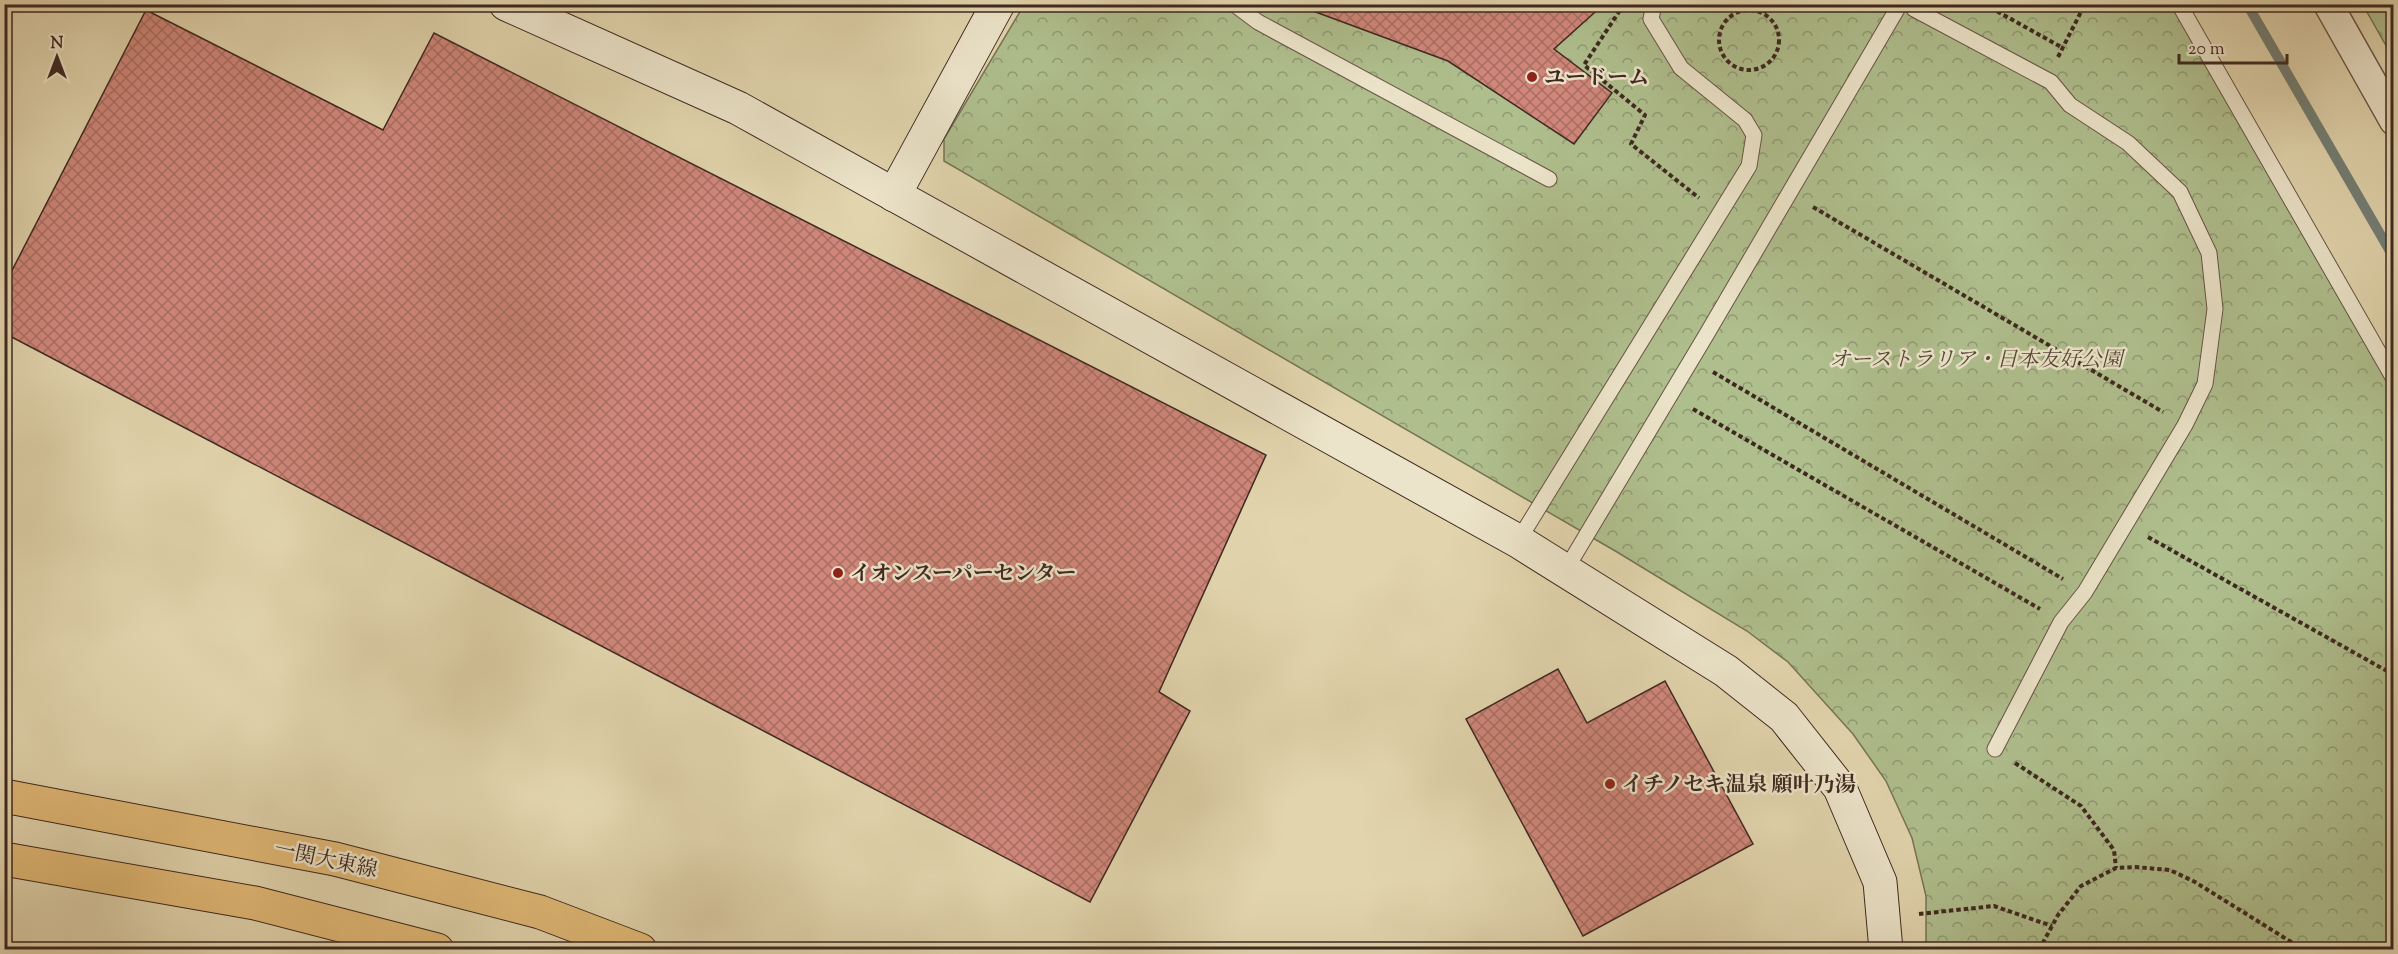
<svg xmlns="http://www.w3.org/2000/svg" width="2398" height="954" font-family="'Sorts Mill Goudy','Noto Serif JP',serif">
<defs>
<pattern id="forest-crowns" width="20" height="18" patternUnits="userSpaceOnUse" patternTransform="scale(1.5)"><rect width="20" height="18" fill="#afbe8d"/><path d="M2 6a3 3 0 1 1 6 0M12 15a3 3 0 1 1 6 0" fill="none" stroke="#909a73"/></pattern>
<pattern id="building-cross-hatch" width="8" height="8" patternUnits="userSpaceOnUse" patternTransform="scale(1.5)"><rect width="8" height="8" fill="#d0877a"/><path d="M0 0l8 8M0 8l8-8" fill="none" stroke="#aa6e64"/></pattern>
</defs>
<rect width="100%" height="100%" fill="#e2d5ae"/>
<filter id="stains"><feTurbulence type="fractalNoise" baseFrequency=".00333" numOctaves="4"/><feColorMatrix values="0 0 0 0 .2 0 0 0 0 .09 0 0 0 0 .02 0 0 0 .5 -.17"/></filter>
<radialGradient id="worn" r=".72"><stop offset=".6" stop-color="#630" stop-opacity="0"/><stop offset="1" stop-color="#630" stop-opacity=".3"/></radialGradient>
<g fill="url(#forest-crowns)" stroke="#767456" stroke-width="1.5">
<path d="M1024 5H2180L2393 366V949H1926V896L1912 838 1886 781 1853 734 1788 662 1747 631 1617 552 944 161V139Z"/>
<path d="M2363 5H2393V59V58Z"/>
</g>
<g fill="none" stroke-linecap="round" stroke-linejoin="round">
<path stroke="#727f76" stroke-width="10" d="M2247 4 2394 258"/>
</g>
<g fill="url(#building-cross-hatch)" stroke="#3e2920" stroke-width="1.5">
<path d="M1294 4H1604L1554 49 1612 93 1574 144 1448 61Z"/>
<path d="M146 10 383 130 434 33 1266 455 1159 692 1190 711 1090 902 4 333V286Z"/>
<path d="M1558 669 1587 723 1665 681 1753 844 1583 936 1466 719Z"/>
</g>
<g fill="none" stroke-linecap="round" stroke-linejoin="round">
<g stroke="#675444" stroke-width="17">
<g id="lane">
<path d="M1234 4 1258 22 1549 179"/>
<path d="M1916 4 1914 9 2051 82 2070 105 2128 143 2180 192 2209 253 2215 309 2205 384 2185 425 2085 592 2061 622 1995 749"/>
<path d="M2179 4 2394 379"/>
<path d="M1518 541 1749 166 1754 135 1745 120 1681 68 1651 19 1654 4"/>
<path d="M1565 571 1705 337 1900 4"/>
</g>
</g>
<g stroke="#675444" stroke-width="31">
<path id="street" d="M2328 4 2394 121"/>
</g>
<g stroke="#3e2920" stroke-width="35">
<g id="secondary">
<path d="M506 4 738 108 1518 541 1726 671 1784 717 1840 788 1880 882 1886 950"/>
<path d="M894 195 998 4"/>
</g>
</g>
<g stroke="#3e2920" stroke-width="35">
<g id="primary">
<path d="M4 796 335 859 540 912 640 950"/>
<path d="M4 859 255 903 437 950"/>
</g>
</g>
<g stroke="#3e2920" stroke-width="4" stroke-dasharray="4.5 3" stroke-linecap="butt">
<path d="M1624 4 1584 65 1645 115 1631 144 1699 198"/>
<path d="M1984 4 2063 48"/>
<circle cx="1749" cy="40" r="30"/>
<path d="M1764 13 1769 4"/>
<path d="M2058 57 2085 4"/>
<path d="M1813 207 2163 412"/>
<path d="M1713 372 2063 579"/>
<path d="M1693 409 2040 609"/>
<path d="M2148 537 2394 675"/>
<path d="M2394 696V699"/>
<path d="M2015 763 2081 806 2114 850 2116 868"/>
<path d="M1919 914 1994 906 2052 926"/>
<path d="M2039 950 2058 915 2081 886 2116 868 2135 867 2170 870 2195 882 2304 950"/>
</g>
<use href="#lane" stroke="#ece4ca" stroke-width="15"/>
<use href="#street" stroke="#ece4ca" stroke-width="28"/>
<use href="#secondary" stroke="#ece4ca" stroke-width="33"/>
<use href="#primary" stroke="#e1ba77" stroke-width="33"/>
</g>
<g fill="#8f2418" stroke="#ece4ca" stroke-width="2">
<circle cx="1532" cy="77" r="6"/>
<circle cx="838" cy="573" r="6"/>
<circle cx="1610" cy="784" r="6"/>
</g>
<g text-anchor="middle" stroke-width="5" stroke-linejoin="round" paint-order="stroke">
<g font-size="21" font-weight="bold" fill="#3e2920" stroke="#ece4ca" text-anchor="start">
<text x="1544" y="84">ユードーム</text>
<text x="850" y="580">イオンスーパーセンター</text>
<text x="1622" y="791">イチノセキ温泉 願叶乃湯</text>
</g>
<g font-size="21" font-style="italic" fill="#554736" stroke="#ece4ca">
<text x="1976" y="366">オーストラリア・日本友好公園</text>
</g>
<g font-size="21" fill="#3e2920" stroke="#ece4ca">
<text transform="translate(326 859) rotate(12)" y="7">一関大東線</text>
</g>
</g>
<rect width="2398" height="954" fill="none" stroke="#e2d5ae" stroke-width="24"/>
<rect x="6" y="6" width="2386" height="942" fill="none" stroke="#3e2920" stroke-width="3"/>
<rect x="12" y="12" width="2374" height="930" fill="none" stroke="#3e2920" stroke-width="1.5"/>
<g transform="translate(57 57)" stroke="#ece4ca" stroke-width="4.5" paint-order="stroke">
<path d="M0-4.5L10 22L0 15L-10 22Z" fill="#3e2920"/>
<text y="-9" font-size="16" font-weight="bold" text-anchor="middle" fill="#3e2920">N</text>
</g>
<path d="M2179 54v9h108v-9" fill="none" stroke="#3e2920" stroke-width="3"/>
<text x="2188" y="54" font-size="18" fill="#3e2920" stroke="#ece4ca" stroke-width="4.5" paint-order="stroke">20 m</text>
<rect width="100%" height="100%" filter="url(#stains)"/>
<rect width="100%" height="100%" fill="url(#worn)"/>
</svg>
